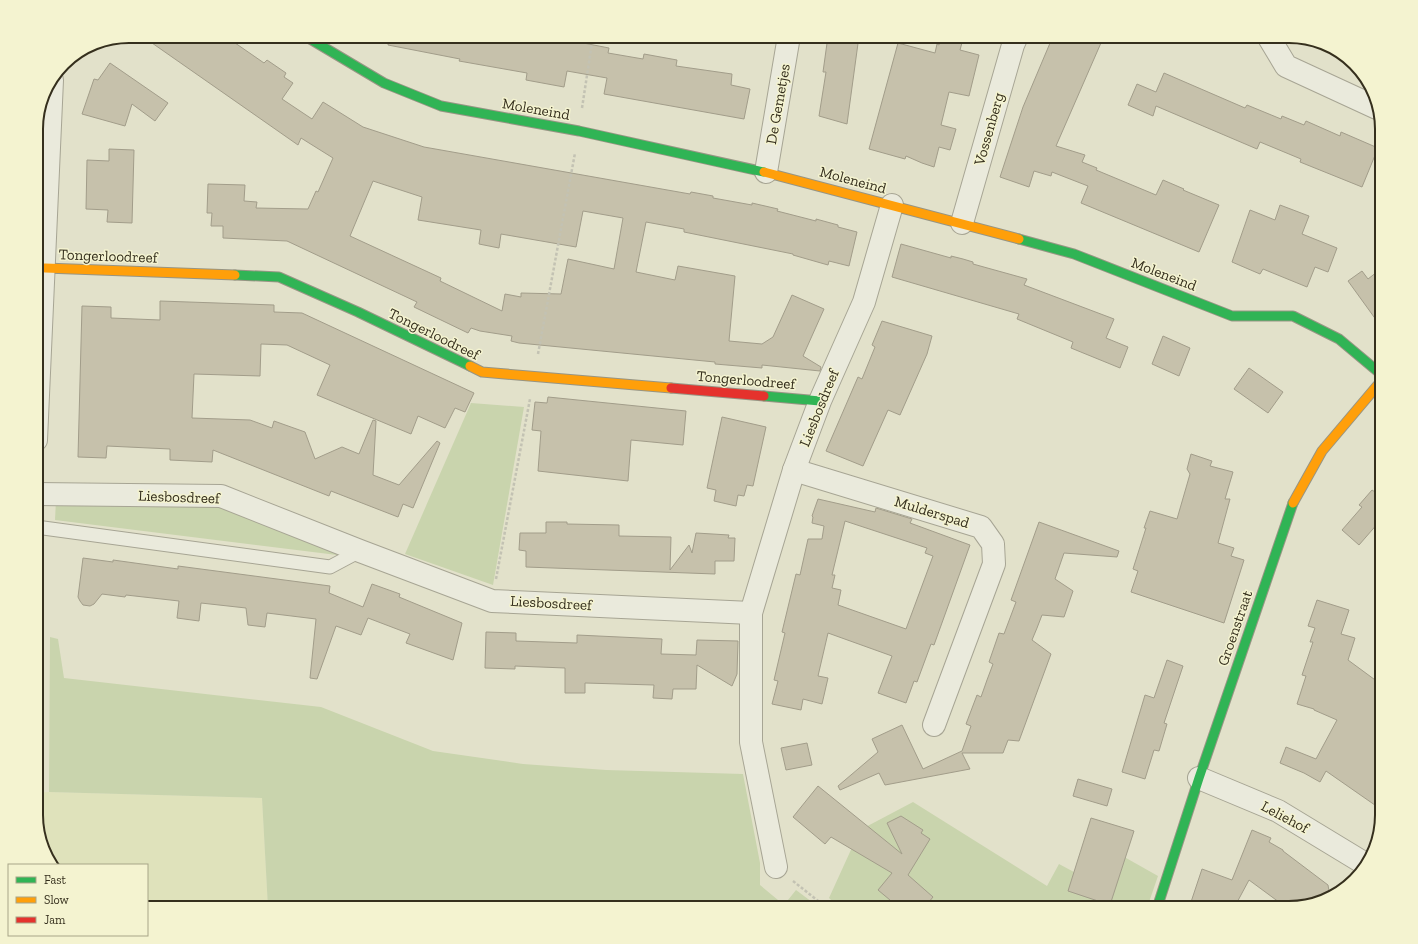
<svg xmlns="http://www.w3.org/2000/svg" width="1418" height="944" font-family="'Zilla Slab',serif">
<rect width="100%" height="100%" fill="#e2e1ca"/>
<path fill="#dfe2bb" d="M49 792 262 798 268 908H147V865H52L48 861 36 821V793Z"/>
<g fill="#c9d4ad">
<path d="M471 403 524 407 493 585 405 554Z"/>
<path d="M56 500 236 508 341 553 337 555 55 520Z"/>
<path d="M50 637 58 639 64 678 321 707 433 751 523 764 606 770 743 774 760 863V885L784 905 796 890 820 908H268L262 798 49 792Z"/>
<path d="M913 802 1047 886 1059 864 1087 879 1119 854 1158 876 1147 908H840L829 898 860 830Z"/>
</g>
<g fill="#c6c1ab" stroke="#a29d8a" fill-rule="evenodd">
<path d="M142 36H225L264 63 267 60 286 73 284 77 293 83 282 99 312 119 323 102 363 127 424 147 690 194 691 192 713 196V198L752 205V203L778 209 777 211 816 221V219L838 225V227L857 232 849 266 829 261 828 265 793 255V254L684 232V229L646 222 636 272 675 280 678 266 735 276 729 341 762 344 773 337 792 295 824 309 803 356 821 367 820 371 762 365V368L715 364V362L519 343 511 341 512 336 480 331 471 328 468 333 414 307 417 302 287 241 223 238V226H211L212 213H207L208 184 245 185 244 201 257 202 256 208 308 209 316 191 318 192 333 158 301 138 298 145ZM373 181 422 197 418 220 481 230 479 244 499 248 501 234 576 247 583 211 623 218 614 269 568 259 561 294 521 293V297L505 294 502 311 440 281 441 278 350 236Z"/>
<path d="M389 36H536L566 41 568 40 609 48 608 53 643 59 644 54 677 60 676 66 732 74 731 85 750 89 744 119 604 94 607 78 567 71 564 87 526 80 527 73 459 61 460 59 388 45Z"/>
<path d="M828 36H859L847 124 819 116 826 72H823Z"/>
<path d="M941 36H953L963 39 960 50 979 55 969 96 949 92 941 125 956 129 950 150 939 147 934 167 922 163 906 156 905 159 869 149 898 43 935 53 937 44 939 45Z"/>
<path d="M1053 36H1104L1056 146 1085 155 1082 162 1097 168 1096 170 1156 195 1163 180 1184 189 1183 190 1219 205 1199 252 1081 203 1088 186 1052 172 1051 176 1034 171 1029 187 1000 177 1023 107Z"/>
<path d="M110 63 168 103 155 121 132 104 125 126 82 114 94 79 98 80Z"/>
<path d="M1164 73 1245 108 1247 105 1281 119 1282 116 1304 125 1306 121 1340 136 1341 132 1378 148 1362 187 1300 162 1301 159 1260 142 1257 149 1156 106 1153 116 1128 105 1137 84 1156 92Z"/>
<path d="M109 149 134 150 132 223 107 222 108 210 86 209 87 160 109 161Z"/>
<path d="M1280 205 1309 216 1302 234 1337 248 1328 272 1315 267 1307 287 1263 269 1260 274 1232 262 1250 210 1275 220Z"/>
<path d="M901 244 951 258V256L963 259 973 262V264L1027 279 1024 285 1114 319 1106 338 1128 347 1120 368 1071 348 1073 342 1017 319 1019 314 892 277Z"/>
<path d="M1382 268V328L1348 281 1362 271 1368 279Z"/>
<path d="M160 301 274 305V312L302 313 474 393 465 412 455 408 445 428 418 416 411 434 317 395 330 365 287 345 261 344 260 376 194 374 192 418 250 420 272 428 274 421 305 432 315 459 342 447 359 454 373 420 376 421 373 475 399 485 437 441 440 443 413 508 403 504 398 517 331 491 329 496 213 450 212 462 170 460V449L107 446 106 458 78 457 82 306 111 307V318L160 320Z"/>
<path d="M882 321 932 336 927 354 900 415 888 410 863 466 826 451 858 377 862 379 875 347 872 345Z"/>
<path d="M1163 336 1190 348 1179 376 1152 364Z"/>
<path d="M1249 368 1283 392 1268 413 1234 389Z"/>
<path d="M548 397 686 411 683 445 631 440 628 481 538 471 541 431 532 430 535 402 547 403Z"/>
<path d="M722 417 766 427 753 486 747 485 744 496 738 495 736 506 714 501 716 490 707 488Z"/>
<path d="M1191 454 1212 461 1210 466 1233 472 1225 499H1230L1218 543 1234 548 1231 556 1244 560 1224 623 1131 592 1138 571 1133 569 1146 528H1144L1150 511 1177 519 1190 474 1187 469Z"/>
<path d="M1382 484V525L1379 522 1359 545 1342 530 1362 507 1359 505 1372 490 1375 492Z"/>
<path d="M818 499 875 512 876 508 912 519 910 523 970 545 934 645 931 644 917 682 914 681 906 703 878 693 892 656 828 633 818 676 828 678 822 704 803 699 801 710 772 704 778 681 774 680 785 633 782 632 796 574 800 575 808 539H822L824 526 812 523 813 517 812 516ZM845 521 927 548 925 553 933 556 906 629 838 605 841 590 832 588 835 575H832Z"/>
<path d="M546 522H567V524L619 525V536L671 537 670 570 689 545 692 553 696 533 729 535 728 538H735L734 561H715V574L526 567V551L519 550 520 533H546Z"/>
<path d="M1039 522 1119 551 1117 557 1064 553 1055 579 1073 591 1064 617 1042 615 1037 628 1032 640 1051 654 1019 741 1008 740 1003 753H962L970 769 885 785 879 773 840 790 838 786 878 752 872 739 902 725 923 769 962 751 971 726 966 724 977 695 981 697 987 680 993 664 989 662 999 633 1004 634 1016 602 1011 600Z"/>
<path d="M83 558 113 562V560L178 569V566L330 586 329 593 363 607 372 584 400 594 399 597 462 623 453 660 406 643 410 634 368 618 361 635 336 626 317 679 310 678 316 619 267 613 265 627 248 625 246 608 201 603 199 621 177 618 179 601 126 595 125 597 102 594 94 604 90 606 83 605 80 601 78 597Z"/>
<path d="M1317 600 1349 610 1341 634 1355 638 1348 660 1382 685V810L1326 771 1320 782 1304 773 1280 763 1286 747 1316 759 1337 720 1314 710V709L1297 704 1306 676 1302 675 1313 642H1310L1315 628 1308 626Z"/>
<path d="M486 632 516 633V641L577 643V635L662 639 661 654 696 655 697 640 738 641 737 674 732 686 697 665 696 689H673L672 699 653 698 654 685 585 683V693H565V668L515 666V669L485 668Z"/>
<path d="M1167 660 1183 666 1164 723 1167 724 1159 751 1154 750 1145 779 1122 772 1145 695 1154 698Z"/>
<path d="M807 743 812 765 786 770 781 748Z"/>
<path d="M1078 779 1112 789 1107 806 1073 796Z"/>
<path d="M818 786 902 854 887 823 901 816 923 830 921 833 930 839 908 875 933 897 924 908H883L890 900 878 890 892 873 831 837 825 844 793 817Z"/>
<path d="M1091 818 1134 831 1110 905 1068 891Z"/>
<path d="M1252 830 1271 838 1269 842 1283 850V851L1328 885 1330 897 1287 908 1249 880 1234 908H1189L1202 869 1232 880Z"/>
</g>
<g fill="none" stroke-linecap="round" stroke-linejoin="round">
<g stroke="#a7a594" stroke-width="15">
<path id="lane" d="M36 527 330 567 360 551"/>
</g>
<g stroke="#a7a594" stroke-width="24">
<g id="street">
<path d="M1268 36 1286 66 1377 108"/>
<path d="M766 172 789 36"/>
<path d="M962 223 1013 45 1017 36"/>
<path d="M36 440 52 80"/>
<path d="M794 470 981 527 993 544 994 564 934 725"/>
<path d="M36 494 221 496 360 551 492 601 751 613"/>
<path d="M1199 778 1278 811 1367 865"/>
<path d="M776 867 751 742V613L794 470 820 401 864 302 892 205"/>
</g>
</g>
<g stroke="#979584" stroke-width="11">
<g id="fast">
<path d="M305 36 384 83 441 106 579 131 764 172"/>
<path d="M1019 239 1074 254 1232 316H1293L1339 339 1382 375"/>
<path d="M235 275 279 277 358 312 470 366"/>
<path d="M764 396 820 401"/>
<path d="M1157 908 1199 778 1293 503"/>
</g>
</g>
<g stroke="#979584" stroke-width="11">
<g id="slow">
<path d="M764 172 1019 239"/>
<path d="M45 268 235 275"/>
<path d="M470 366 482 372 671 388"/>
<path d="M1293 503 1322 451 1382 380"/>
</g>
</g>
<g stroke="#979584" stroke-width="11">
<path id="jam" d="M671 388 764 396"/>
</g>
<g stroke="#c3c2b3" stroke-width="2.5" stroke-dasharray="3 2" stroke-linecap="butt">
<path d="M582 108 593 36"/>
<path d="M538 354 575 153"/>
<path d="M496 579 530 399"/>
<path d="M793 881 827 908"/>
</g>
<use href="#lane" stroke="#eaeadc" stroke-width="13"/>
<use href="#street" stroke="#eaeadc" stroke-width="22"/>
<use href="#fast" stroke="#30b455" stroke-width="9"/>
<use href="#slow" stroke="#ff9f0a" stroke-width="9"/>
<use href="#jam" stroke="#e5322d" stroke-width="9"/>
</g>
<g text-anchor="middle" stroke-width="3" stroke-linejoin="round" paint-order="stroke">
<g font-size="15" fill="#352f1d" stroke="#f4f3d0">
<text transform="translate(778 104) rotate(-80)" y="5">De Gemetjes</text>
<text transform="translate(536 109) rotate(10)" y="5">Moleneind</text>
<text transform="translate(989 129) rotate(-74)" y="5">Vossenberg</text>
<text transform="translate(853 180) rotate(15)" y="5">Moleneind</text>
<text transform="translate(108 256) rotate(2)" y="5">Tongerloodreef</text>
<text transform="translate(1164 274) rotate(21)" y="5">Moleneind</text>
<text transform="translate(434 334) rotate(26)" y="5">Tongerloodreef</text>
<text transform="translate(746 380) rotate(5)" y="5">Tongerloodreef</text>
<text transform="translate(819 408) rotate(-68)" y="5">Liesbosdreef</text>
<text transform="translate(179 497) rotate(2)" y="5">Liesbosdreef</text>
<text transform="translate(932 512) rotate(17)" y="5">Mulderspad</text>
<text transform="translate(551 603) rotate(3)" y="5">Liesbosdreef</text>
<text transform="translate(1235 628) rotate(-71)" y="5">Groenstraat</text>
<text transform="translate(1285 817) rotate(28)" y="5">Leliehof</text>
</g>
</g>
<path d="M0 0H1418V944H0ZM129 43H1289A86 86 0 0 1 1375 129V815A86 86 0 0 1 1289 901H129A86 86 0 0 1 43 815V129A86 86 0 0 1 129 43Z" fill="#f4f3d0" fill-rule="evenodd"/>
<path fill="none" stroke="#352f1d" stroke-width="2" d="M129 43H1289A86 86 0 0 1 1375 129V815A86 86 0 0 1 1289 901H129A86 86 0 0 1 43 815V129A86 86 0 0 1 129 43Z"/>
<rect x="8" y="864" width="140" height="72" fill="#f4f3d0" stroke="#a8a588"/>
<rect x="16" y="877" width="20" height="6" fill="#30b455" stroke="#a8a588"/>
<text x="44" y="884" font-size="12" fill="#352f1d">Fast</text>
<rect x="16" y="897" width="20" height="6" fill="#ff9f0a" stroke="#a8a588"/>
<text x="44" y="904" font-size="12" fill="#352f1d">Slow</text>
<rect x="16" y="917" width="20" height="6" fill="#e5322d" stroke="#a8a588"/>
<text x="44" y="924" font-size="12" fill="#352f1d">Jam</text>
</svg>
